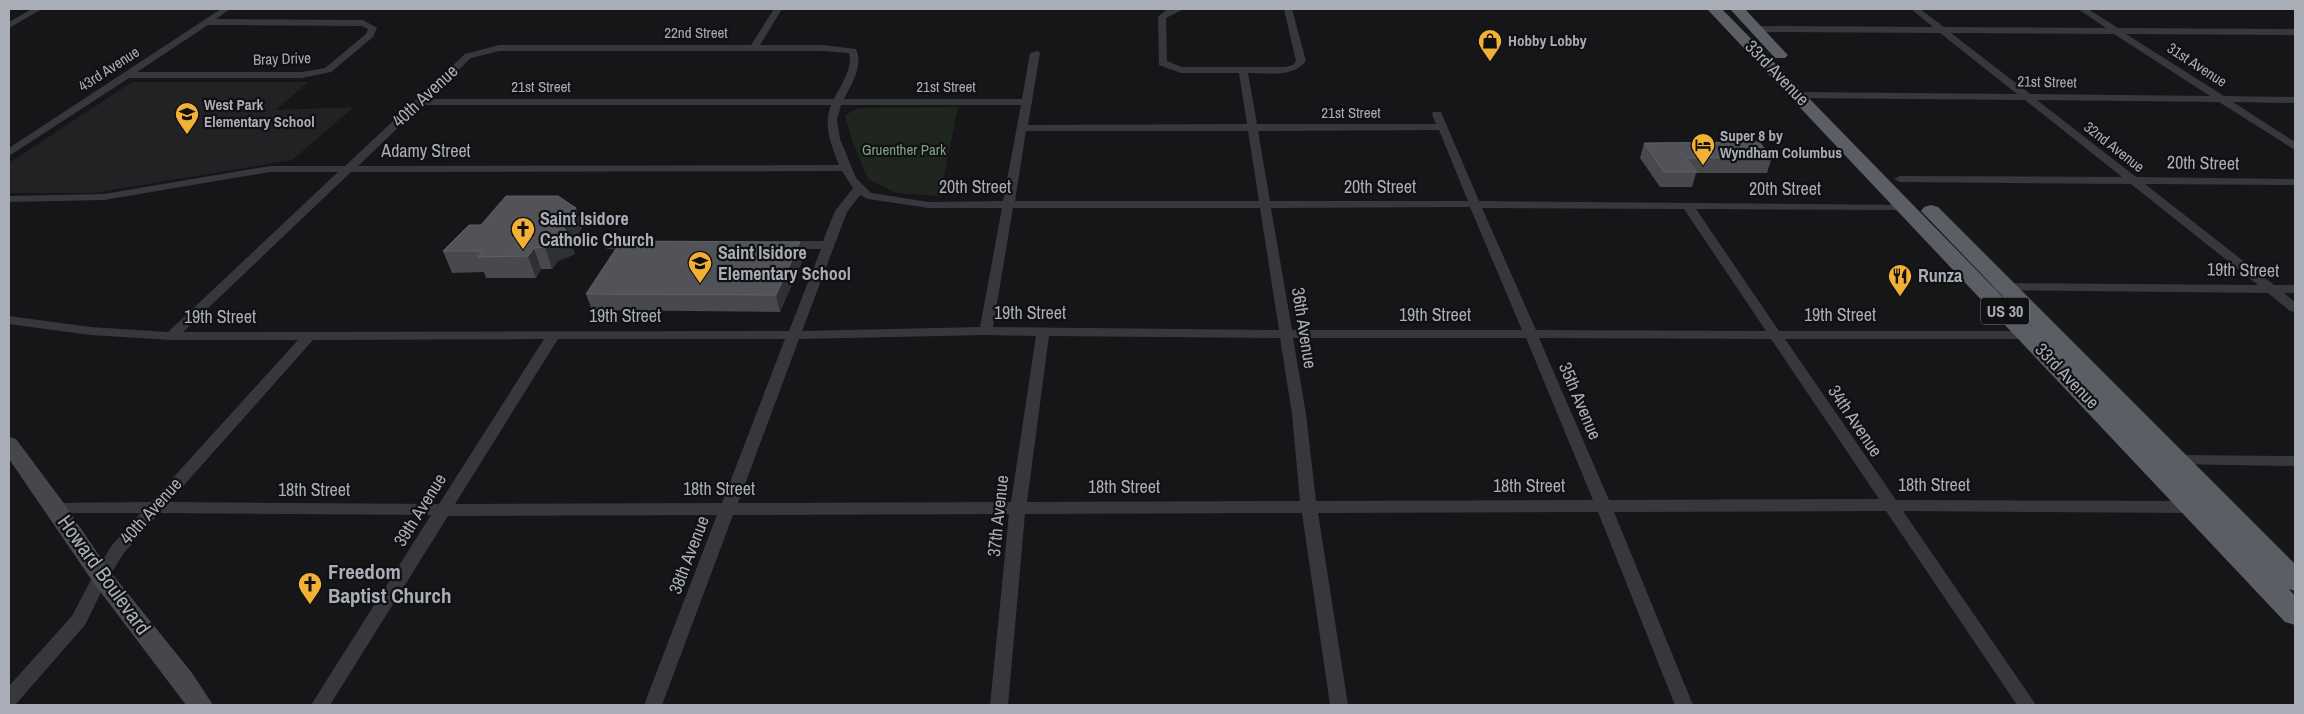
<svg xmlns="http://www.w3.org/2000/svg" width="2304" height="714" font-family="'Archivo Narrow',sans-serif">
<rect width="100%" height="100%" fill="#161618"/>
<path fill="#222225" d="M132 82H308L276 110 354 107 292 160 93 193H9V163Z"/>
<path fill="#1e261f" d="M958 107 940 196 896 193 868 179 853 143 845 116 847 114 859 108Z"/>
<g fill="none" stroke-linecap="round" stroke-linejoin="round">
<g fill="#37383d" fill-rule="evenodd">
<path d="M32 9H42L9 28V22Z"/>
<path d="M221 9H230L216 19 363 20 377 28 373 37 331 72 302 78H129L9 156V148ZM208 25 361 26 368 29 366 34 325 68 302 72H137Z"/>
<path d="M774 9H782L760 45H822L856 49C864 66 851 84 844 99H1022L1030 53 1038 51 1040 53 1028 125 1247 124 1239 73H1181L1159 65 1158 17 1166 10 1184 9 1166 18 1167 61 1182 67H1285L1293 65 1296 61 1284 9H1292L1306 61C1293 78 1267 73 1248 73L1257 124H1436L1432 114 1433 112H1441L1479 201 1909 205 1911 207 1909 209 1905 210 1696 209 1779 331H2032L2039 335 2032 339H1785L1896 500 2192 501 2198 503 2200 507 2198 511 2192 513 1903 511 2036 705H2017L1886 511 1614 512 1693 705H1675L1598 512 1318 513 1348 705H1330L1302 513 1025 514 1008 705H990L1009 514 733 515 662 705H644L717 515 448 516 330 705H311L431 515 159 513 124 553 108 578 85 625 16 704 9 705V686L72 616 95 572 112 545 141 513H55L49 511 47 507 49 503 151 502 298 340H171L90 335 9 324V316L90 327 168 332 338 172H270L104 200 9 202V196L104 194 270 166H345L465 54 499 45H751ZM499 51H822L849 53C853 69 841 85 834 99H428L471 58ZM422 105H831C823 126 831 144 839 165L358 166ZM841 105H1021L1003 201 929 202 871 193 856 178 840 139 837 120ZM1439 130 1468 201H1270L1258 131ZM1026 131H1248L1259 201H1015ZM842 171 853 188 835 211 823 241H783L777 245 783 249H821L789 331 183 332 351 172ZM860 195 868 199 929 208H1002L980 327 802 331 847 212ZM1470 207 1522 330H1292L1271 208ZM1013 208H1260L1279 330 993 327ZM1482 208 1684 209 1766 331 1536 330ZM986 335 1036 336 1011 502 738 503 799 339ZM1049 336 1280 338 1292 414 1300 501 1027 502ZM1293 338H1526L1593 500 1316 501 1306 414ZM1539 338 1771 339 1879 499 1609 500ZM544 339 439 504 169 502 313 340ZM558 339H785L722 503 455 504Z"/>
<path d="M1911 9H1920L1944 27 2106 28 2078 9H2088L2118 28 2295 29V35L2126 34 2224 96 2295 97V103L2233 102 2295 142V150L2219 102 2037 100 2136 177 2295 179V185L2145 184 2274 285H2295V293H2284L2295 302V312L2290 311 2268 293 1994 290 1993 287 1999 283 2258 285 2131 184 1900 182 1894 179 1900 176 2122 177 2025 100 1798 98 1793 95 1798 92 2017 94 1940 33 1756 32 1752 29 1756 26 1933 27ZM1951 33 2114 34 2210 96 2030 94Z"/>
<path d="M611 242H637L643 246 637 250 607 249 605 246 607 243Z"/>
<path d="M2178 455 2295 456V466L2173 464 2170 460 2173 456Z"/>
</g>
<path fill="#45474d" fill-rule="evenodd" d="M9 437 16 439 63 502 109 570 192 673 213 705H186L93 582 9 459Z"/>
<g fill="#5b5e65" fill-rule="evenodd">
<path d="M1707 9H1722L2038 333 1921 211 1924 207 1931 205 1938 207 2295 564V591L2289 589 2295 596V625L2285 622Z"/>
<path d="M1730 9H1745L1785 52 1788 55 1785 58H1775Z"/>
</g>
</g>
<g fill="#47494d">
<path d="M1644 143 1772 157 1767 173H1696L1692 187H1660L1640 158Z"/>
<path d="M576 208 582 228 571 243 575 254 558 261 552 269H541L536 278H486L484 272 452 273 443 251 481 225Z"/>
<path d="M803 259 780 312 592 310 586 294Z"/>
</g>
<g fill="#2f3033">
<path d="M576 208 582 228 571 243 575 254 558 261 552 269 545 247Z"/>
<path d="M800 242 803 259 780 312 776 295Z"/>
<path d="M534 248 541 269 536 278 528 256Z"/>
</g>
<g fill="#525359" stroke="#5f6168">
<path d="M1759 142 1772 157 1686 158 1697 172H1664L1644 143Z"/>
<path d="M506 196H558L576 208 562 225 568 233 550 239 545 247 534 248 528 256 478 257 483 251H443L469 225H481Z"/>
<path d="M621 241 800 242 776 295 586 294Z"/>
</g>
<defs>
<g id="shop-pin" transform="scale(1.25)"><path d="M0 17L-7.5 6A9.5 9.5 0 1 1 7.5 6Z" fill="#f2b134" stroke="#111113"/><path d="M-5-2.5h2.3a2.7 3.5 0 0 1 5.4 0H5L5.5 6h-11ZM-1.5-2.5h3a1.5 2.3 0 0 0-3 0Z" fill="#111"/></g>
<g id="school-pin" transform="scale(1.25)"><path d="M0 17L-7.5 6A9.5 9.5 0 1 1 7.5 6Z" fill="#f2b134" stroke="#111113"/><path d="M0-5L7-2L0 1L-7-2ZM-4 1L0 2.5L4 1V4Q0 6-4 4Z" fill="#111"/></g>
<g id="hotel-pin" transform="scale(1.25)"><path d="M0 17L-7.5 6A9.5 9.5 0 1 1 7.5 6Z" fill="#f2b134" stroke="#111113"/><path d="M-6-4.5h1.5V1H6V5H4.5V3h-9V5H-6ZM-4 0a1.8 1.8 0 1 1 3.6 0ZM.5 0V-2.5h3Q6-2.5 6 0Z" fill="#111"/></g>
<g id="church-pin" transform="scale(1.25)"><path d="M0 17L-7.5 6A9.5 9.5 0 1 1 7.5 6Z" fill="#f2b134" stroke="#111113"/><path d="M-1.2-6h2.4v3.5h3.3v2.4h-3.3V6h-2.4V-.1h-3.3v-2.4h3.3Z" fill="#111"/></g>
<g id="restaurant-pin" transform="scale(1.25)"><path d="M0 17L-7.5 6A9.5 9.5 0 1 1 7.5 6Z" fill="#f2b134" stroke="#111113"/><path d="M-5-6h1v4h1v-4h1v4h1v-4h1v5L-1.5 .5V6h-2V.5L-5-1ZM5-6V6H3V1.5H1.5Q1.5-4 5-6Z" fill="#111"/></g>
</defs>
<g fill-rule="evenodd">
<use href="#shop-pin" x="1490" y="41"/>
<use href="#school-pin" x="187" y="114"/>
<use href="#hotel-pin" x="1703" y="145"/>
<use href="#church-pin" x="523" y="229"/>
<use href="#school-pin" x="700" y="263"/>
<use href="#restaurant-pin" x="1900" y="276"/>
<use href="#church-pin" x="310" y="584"/>
</g>
<g text-anchor="middle" stroke-width="4.5" stroke-linejoin="round" paint-order="stroke">
<g font-size="15" fill="#a8adb8" stroke="#111113">
<text x="696" y="38">22nd Street</text>
<text transform="translate(282 59) rotate(-2)" y="5">Bray Drive</text>
<text transform="translate(2197 65) rotate(33)" y="5">31st Avenue</text>
<text transform="translate(109 69) rotate(-33)" y="5">43rd Avenue</text>
<text transform="translate(2047 82) rotate(1)" y="5">21st Street</text>
<text x="541" y="92">21st Street</text>
<text x="946" y="92">21st Street</text>
<text x="1351" y="118">21st Street</text>
<text transform="translate(2114 147) rotate(38)" y="5">32nd Avenue</text>
</g>
<g font-size="15" font-weight="bold" fill="#a8adb8" stroke="#111113" text-anchor="start">
<text x="1508" y="46">Hobby Lobby</text>
<text x="204" y="110">West Park<tspan x="204" dy="17">Elementary School</tspan></text>
<text x="1720" y="141">Super 8 by<tspan x="1720" dy="17">Wyndham Columbus</tspan></text>
</g>
<g font-size="15" fill="#7fa381" stroke="#111113">
<text x="904" y="155">Gruenther Park</text>
</g>
<rect fill="#111113" stroke="#7b7e86" stroke-width="1" x="1981" y="297.5" width="48" height="27" rx="4"/>
<g font-size="16" font-weight="bold" fill="#a8adb8">
<text x="2005" y="317">US 30</text>
</g>
<g font-size="18" fill="#a8adb8" stroke="#111113">
<text transform="translate(1777 73) rotate(46)" y="6">33rd Avenue</text>
<text transform="translate(425 96) rotate(-43)" y="6">40th Avenue</text>
<text x="426" y="157">Adamy Street</text>
<text transform="translate(2203 163) rotate(1)" y="6">20th Street</text>
<text x="975" y="193">20th Street</text>
<text x="1380" y="193">20th Street</text>
<text x="1785" y="195">20th Street</text>
<text transform="translate(2243 270) rotate(1)" y="6">19th Street</text>
<text x="1030" y="319">19th Street</text>
<text x="1435" y="321">19th Street</text>
<text x="1840" y="321">19th Street</text>
<text x="625" y="322">19th Street</text>
<text x="220" y="323">19th Street</text>
<text transform="translate(1304 328) rotate(81)" y="6">36th Avenue</text>
<text transform="translate(2067 376) rotate(46)" y="6">33rd Avenue</text>
<text transform="translate(1580 401) rotate(67)" y="6">35th Avenue</text>
<text transform="translate(1855 421) rotate(56)" y="6">34th Avenue</text>
<text x="1934" y="491">18th Street</text>
<text x="1529" y="492">18th Street</text>
<text x="1124" y="493">18th Street</text>
<text x="719" y="495">18th Street</text>
<text x="314" y="496">18th Street</text>
<text transform="translate(420 510) rotate(-58)" y="6">39th Avenue</text>
<text transform="translate(151 511) rotate(-48)" y="6">40th Avenue</text>
<text transform="translate(998 516) rotate(-84)" y="6">37th Avenue</text>
<text transform="translate(689 555) rotate(-69)" y="6">38th Avenue</text>
</g>
<g font-size="18" font-weight="bold" fill="#a8adb8" stroke="#111113" text-anchor="start">
<text x="540" y="225">Saint Isidore<tspan x="540" dy="21">Catholic Church</tspan></text>
<text x="718" y="259">Saint Isidore<tspan x="718" dy="21">Elementary School</tspan></text>
<text x="1918" y="282">Runza</text>
</g>
<g font-size="21" font-weight="bold" fill="#a8adb8" stroke="#111113" text-anchor="start">
<text x="328" y="579">Freedom<tspan x="328" dy="24">Baptist Church</tspan></text>
</g>
<g font-size="21" fill="#a8adb8" stroke="#111113">
<text transform="translate(104 575) rotate(54)" y="7">Howard Boulevard</text>
</g>
</g>
<rect width="2304" height="714" fill="none" stroke="#a8adb8" stroke-width="20"/>
</svg>
